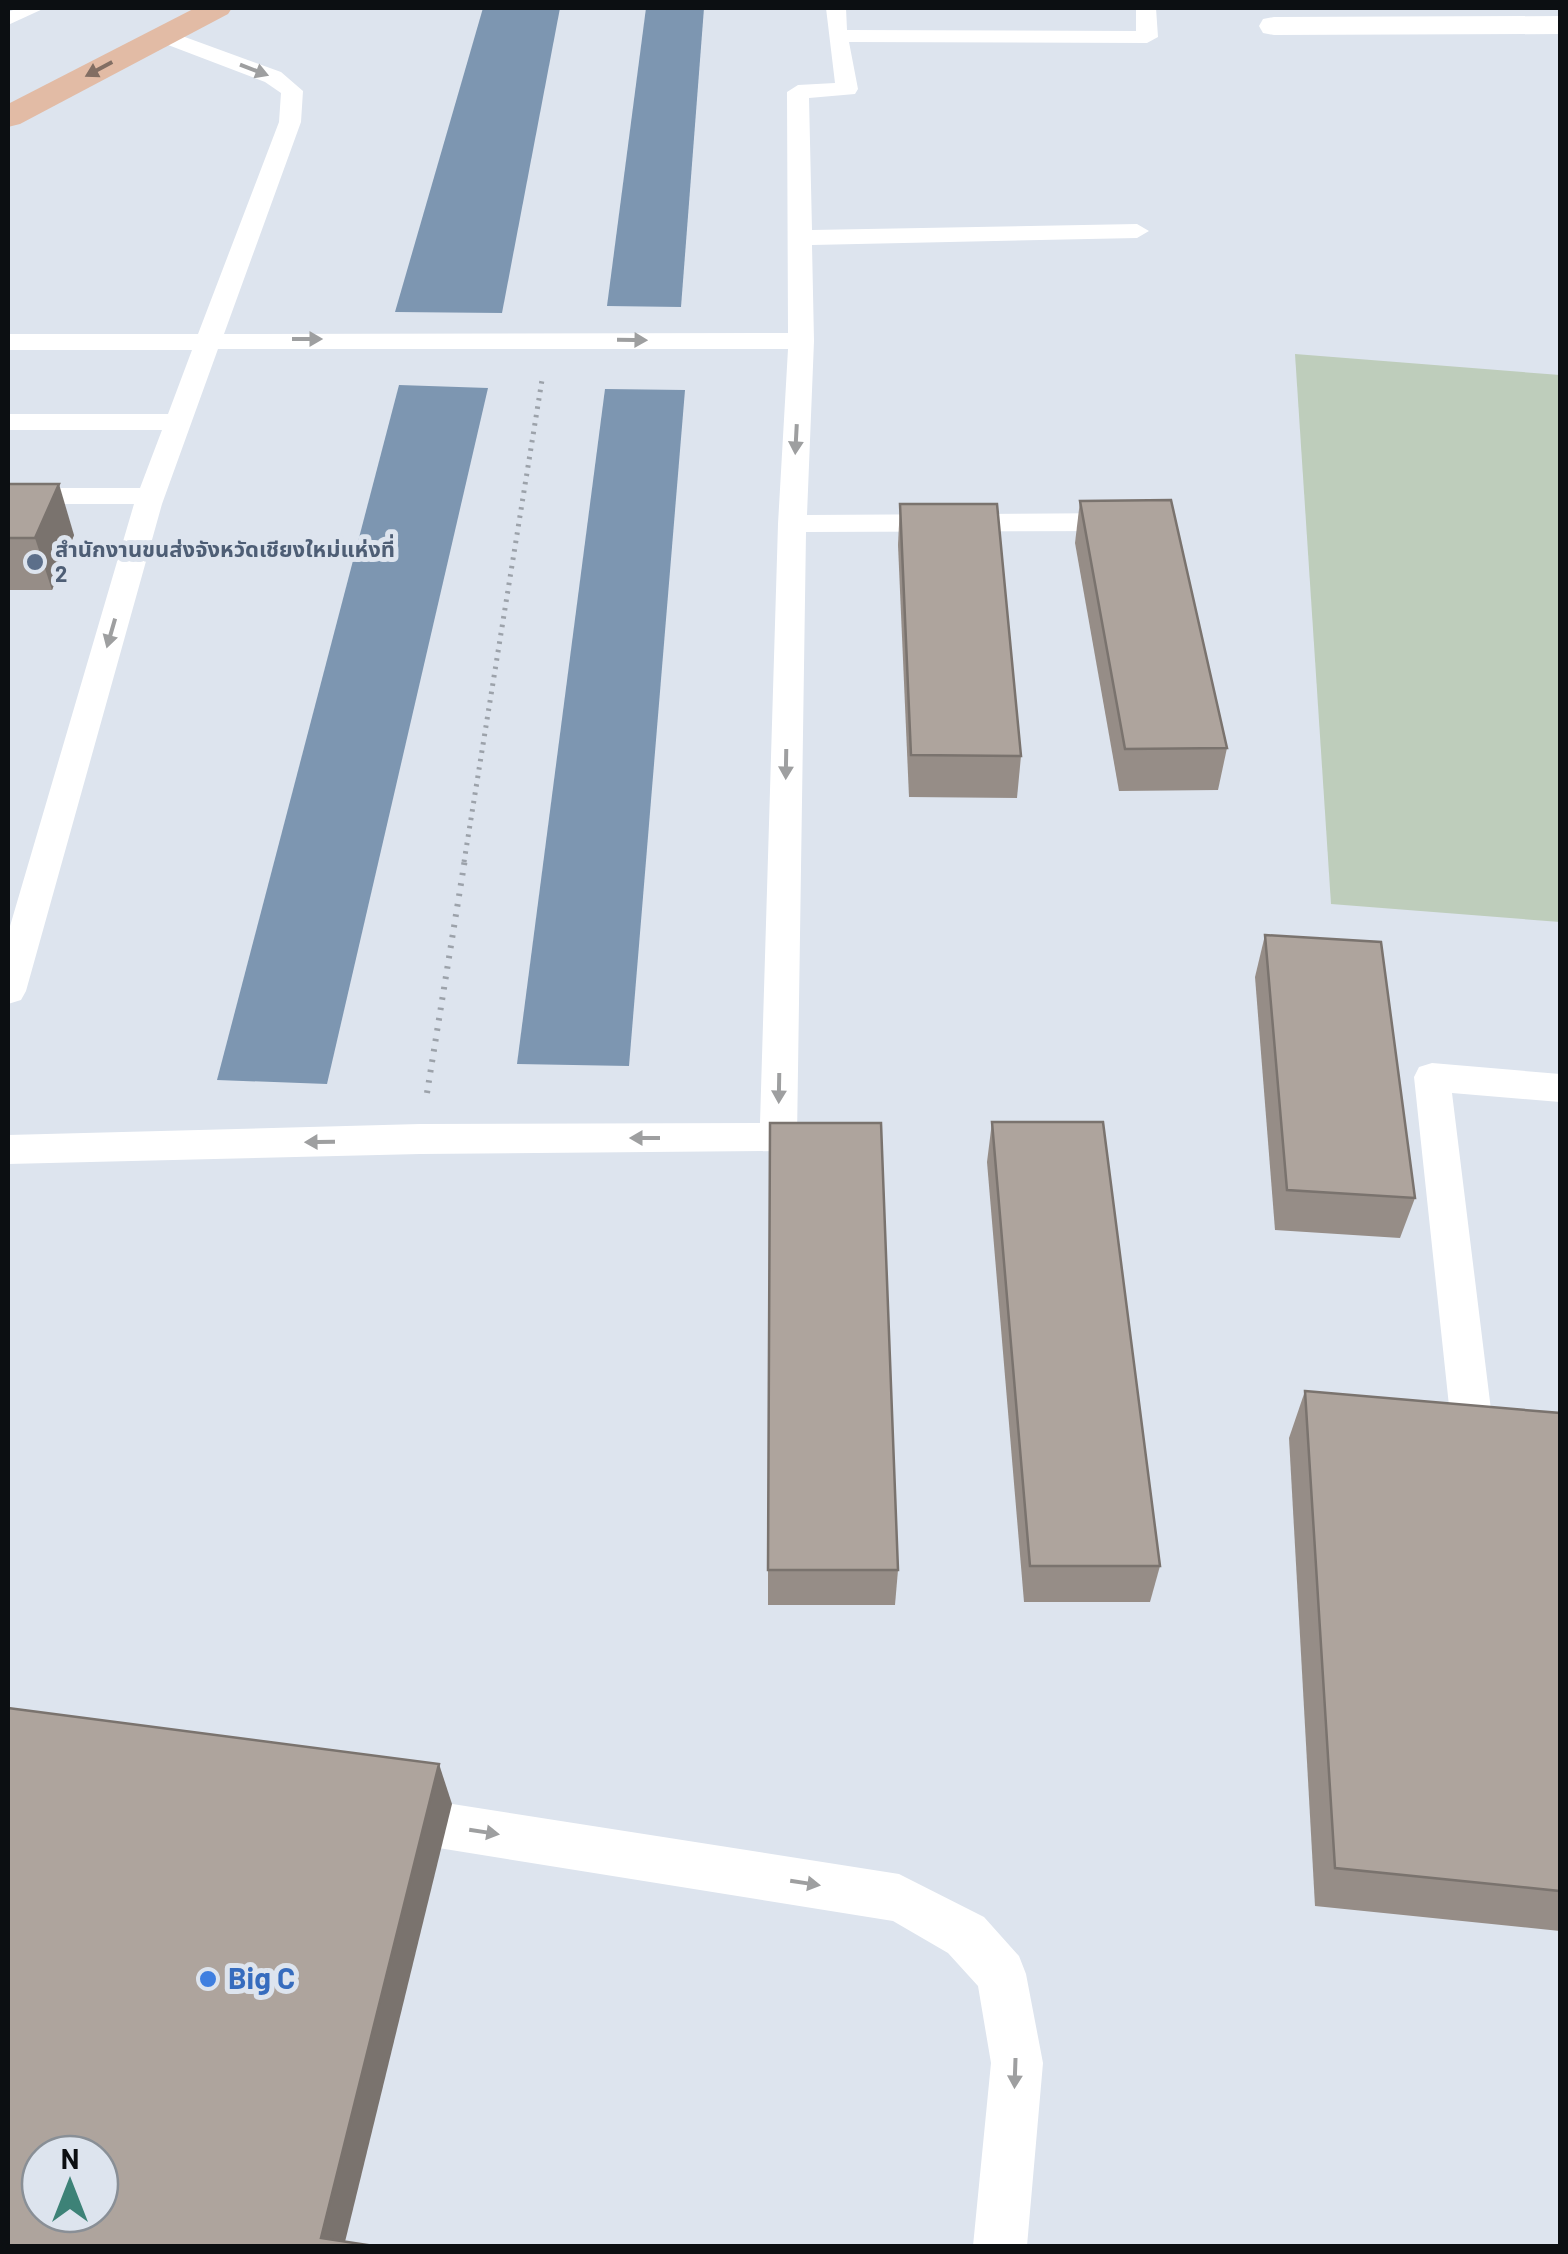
<svg xmlns="http://www.w3.org/2000/svg" width="1568" height="2254" font-family="Barlow,'Noto Sans Thai',sans-serif">
<rect width="100%" height="100%" fill="#dde4ee"/>
<path fill="#becdbb" d="M1295 354 1560 375V922L1331 904Z"/>
<g fill="#7d96b1">
<path d="M483 8H560L502 313 395 312Z"/>
<path d="M646 8H704L681 307 607 306Z"/>
<path d="M399 385 488 388 327 1084 217 1080Z"/>
<path d="M605 389 685 390 629 1066 517 1064Z"/>
</g>
<g fill="none" stroke-linecap="round" stroke-linejoin="round">
<path stroke="#9ca2aa" stroke-width="5" stroke-dasharray="2.5 6" stroke-linecap="butt" d="M464 862 542 380"/>
<path stroke="#9ca2aa" stroke-width="6" stroke-dasharray="2.5 8" stroke-linecap="butt" d="M427 1093 465 859"/>
<g fill="#fff" fill-rule="evenodd">
<path d="M18 8H45L8 25V12Z"/>
<path d="M826 8H846L847 30 1136 31V8H1156L1158 37 1147 43 849 42 858 89 855 94 809 98 812 230 1137 224 1149 231 1137 238 812 245 814 341 807 515 1129 513 1139 516 1143 522 1139 528 1129 531 806 532 797 1137 791 1147 778 1151 420 1154 8 1164V1135L420 1124 760 1123 778 524 788 349H218L162 504 26 991 21 1000 8 1004V933L134 504H8V488H140L162 430H8V414H168L192 350H8V334H198L279 122 281 93 265 82 155 40 152 35 155 30 163 29 281 72 303 91 301 122 224 334 788 333 787 92 798 85 835 83Z"/>
<path d="M1432 1063 1560 1074V1102L1452 1093 1492 1418 1560 1424V1460L1473 1452 1458 1447 1452 1434 1414 1077 1419 1067Z"/>
<path d="M395 1795 899 1874 984 1917 1019 1956 1026 1974 1043 2063 1027 2246H973L991 2063 978 1986 948 1953 893 1921 395 1841 378 1835 371 1818 378 1801Z"/>
</g>
<path fill="#fff" fill-rule="evenodd" d="M1560 16V34L1274 35 1263 33 1259 26 1263 19 1274 17Z"/>
<path fill="#e2bba5" fill-rule="evenodd" d="M195 8H232L228 14 20 124 8 127V104Z"/>
</g>
<g fill="#968d87">
<path d="M8 484 74 535 52 590H9L8 594Z"/>
<path d="M1080 501 1227 748 1218 790 1119 791 1075 543Z"/>
<path d="M900 504 1021 756 1017 798 909 797 898 545Z"/>
<path d="M1265 935 1415 1198 1400 1238 1275 1230 1255 977Z"/>
<path d="M992 1122 1160 1566 1150 1602H1024L987 1162Z"/>
<path d="M1305 1391 1560 1413V1931L1315 1906 1289 1438Z"/>
<path d="M768 1570H898L895 1605H768Z"/>
</g>
<g fill="#7a736e">
<path d="M59 484 74 535 52 590 35 538Z"/>
<path d="M439 1764 452 1804 344 2246 321 2238Z"/>
</g>
<g fill="#aea49d" stroke="#7a736e" stroke-width="2.5" fill-rule="evenodd">
<path d="M8 484H59L35 538H8Z"/>
<path d="M1171 500 1227 748 1125 749 1080 501Z"/>
<path d="M900 504H997L1021 756 911 755Z"/>
<path d="M1265 935 1381 942 1415 1198 1287 1190Z"/>
<path d="M992 1122H1103L1160 1566H1030Z"/>
<path d="M770 1123H881L898 1570H768Z"/>
<path d="M1305 1391 1560 1413V1891L1335 1868Z"/>
<path d="M8 1708 439 1764 321 2238 374 2246H8ZM40 2154H100V2214H40Z"/>
</g>
<defs><path id="oneway-solid" d="M-6-.8H1V-3.2L6.5 0L1 3.2V.8H-6Z" transform="scale(2.5)"/></defs>
<use fill="#826e63" href="#oneway-solid" transform="translate(99 69) rotate(152)"/>
<g fill="#9e9fa0">
<use href="#oneway-solid" transform="translate(254 70) rotate(21)"/>
<use href="#oneway-solid" transform="translate(307 339)"/>
<use href="#oneway-solid" transform="translate(632 340) rotate(1)"/>
<use href="#oneway-solid" transform="translate(796 439) rotate(93)"/>
<use href="#oneway-solid" transform="translate(111 633) rotate(106)"/>
<use href="#oneway-solid" transform="translate(786 764) rotate(91)"/>
<use href="#oneway-solid" transform="translate(779 1088) rotate(91)"/>
<use href="#oneway-solid" transform="translate(645 1138) rotate(180)"/>
<use href="#oneway-solid" transform="translate(320 1142) rotate(179)"/>
<use href="#oneway-solid" transform="translate(484 1832) rotate(9)"/>
<use href="#oneway-solid" transform="translate(805 1883) rotate(9)"/>
<use href="#oneway-solid" transform="translate(1015 2073) rotate(92)"/>
</g>
<circle fill="#5c6f8a" stroke="#dde4ee" stroke-width="4" cx="35" cy="562" r="10"/>
<circle fill="#3f7fe0" stroke="#dde4ee" stroke-width="4" cx="208" cy="1979" r="10"/>
<g text-anchor="middle" stroke-width="10" stroke-linejoin="round" paint-order="stroke">
<g font-size="22" font-weight="bold" fill="#4e5e75" stroke="#dde4ee" text-anchor="start">
<text x="55" y="557">สำนักงานขนส่งจังหวัดเชียงใหม่แห่งที่<tspan x="55" dy="25">2</tspan></text>
</g>
<g font-size="30" font-weight="bold" fill="#366cbe" stroke="#dde4ee" text-anchor="start">
<text x="228" y="1989">Big C</text>
</g>
</g>
<rect width="1568" height="2254" fill="none" stroke="#0c0f12" stroke-width="20"/>
<g transform="translate(70 2184)"><circle r="48" fill="#dde4ee" stroke="#898f96" stroke-width="2.5"/>
<path d="M0-8L18 38L0 25L-18 38Z" fill="#3d8277"/>
<text y="-15" font-size="28" font-weight="bold" text-anchor="middle" fill="#0c0f12">N</text>
</g>
</svg>
